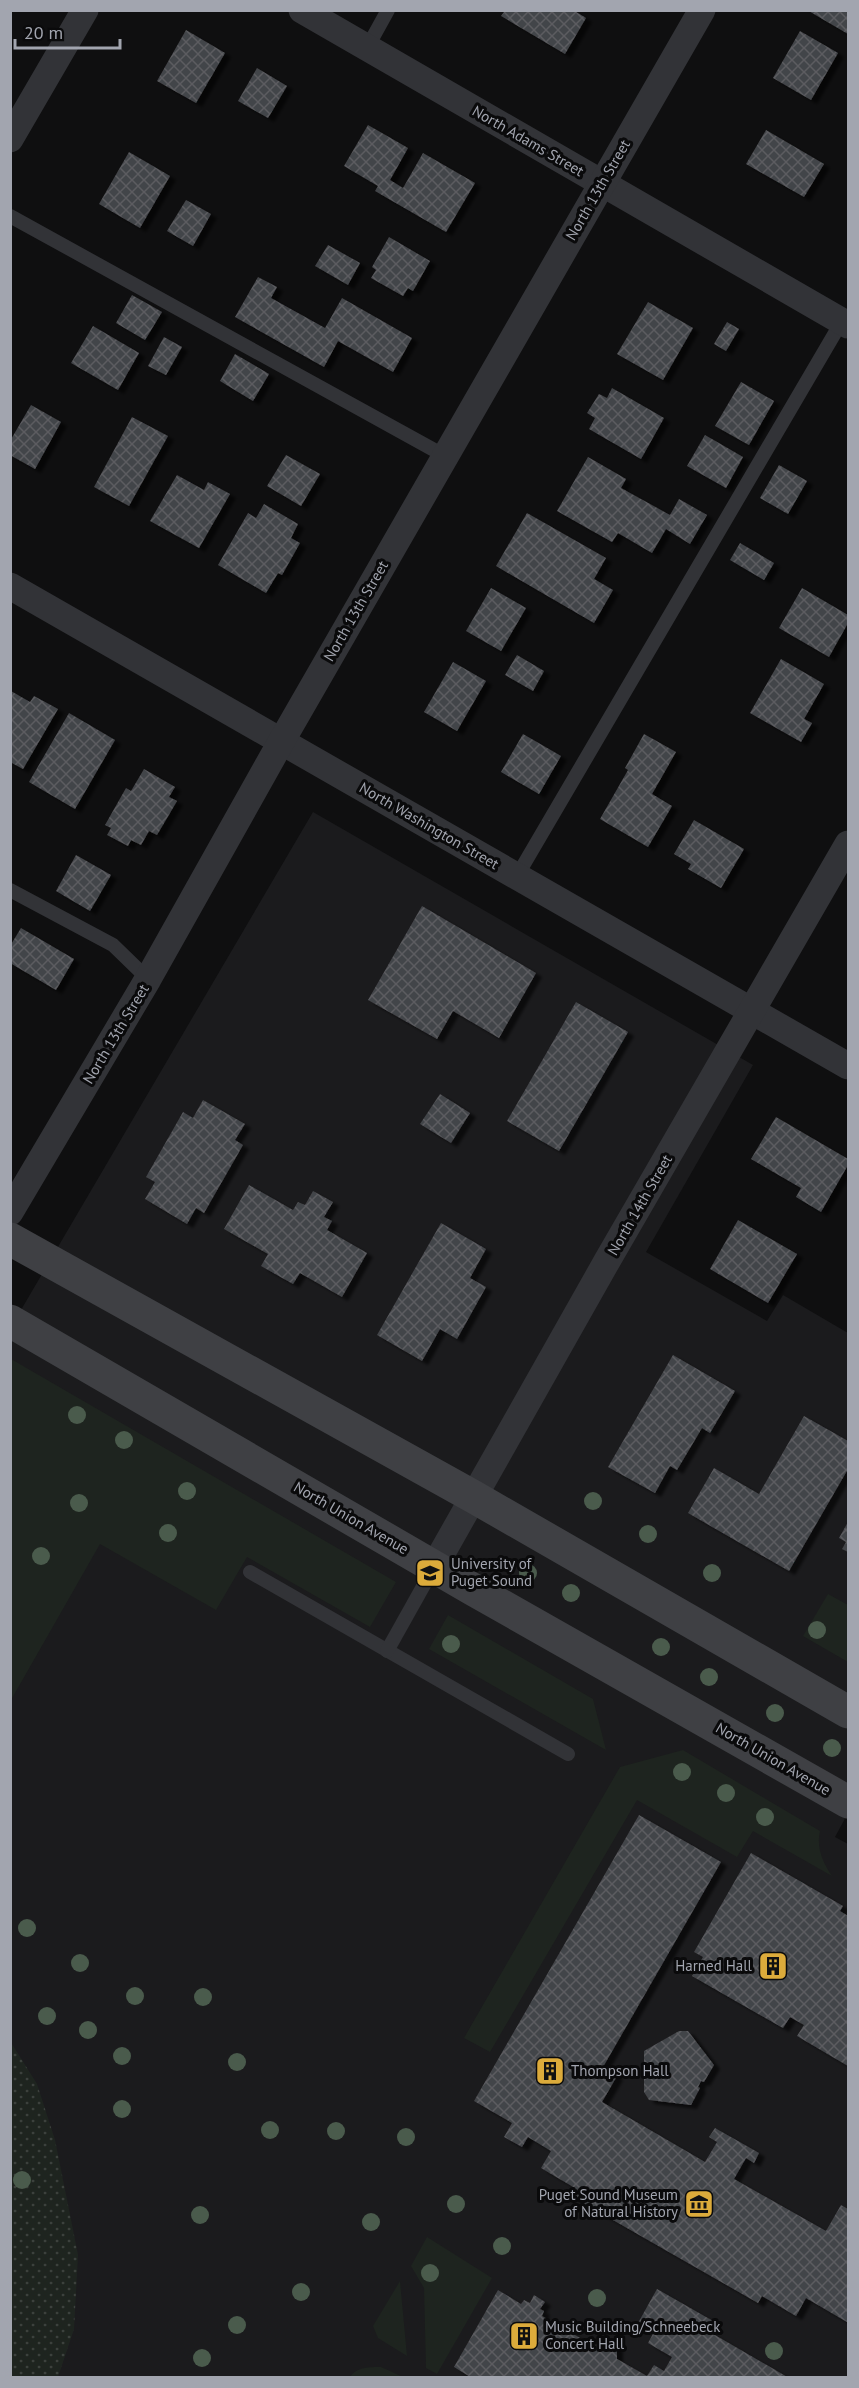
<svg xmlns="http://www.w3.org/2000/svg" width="859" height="2388" font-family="'PT Sans',sans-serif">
<defs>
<pattern id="park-dots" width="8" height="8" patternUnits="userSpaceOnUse" patternTransform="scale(1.5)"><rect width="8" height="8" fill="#1e241f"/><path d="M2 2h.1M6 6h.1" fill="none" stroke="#3c413d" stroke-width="1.8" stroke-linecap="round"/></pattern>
<pattern id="building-cross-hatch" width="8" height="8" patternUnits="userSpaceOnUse" patternTransform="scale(1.5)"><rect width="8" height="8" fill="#434448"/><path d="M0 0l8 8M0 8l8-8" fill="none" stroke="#5b5c60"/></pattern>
<filter id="shadow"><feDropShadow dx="6" dy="4" stdDeviation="1.5" flood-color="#0009"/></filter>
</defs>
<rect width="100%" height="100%" fill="#0f0f10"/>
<path fill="#1b1b1d" d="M313 812 753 1065 646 1252 767 1321 783 1295 848 1333V1813L835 1837 848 1844V2377L11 2378V1327Z"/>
<g fill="#1e241f">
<path d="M11 1359 396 1582 370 1627 247 1557 216 1610 100 1544 11 1700Z"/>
<path d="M828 1594 848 1605V1662L803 1636Z"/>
<path d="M448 1615 593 1699 606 1750 429 1649Z"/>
<path d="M683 1750 820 1831C816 1848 823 1863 832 1876L753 1831 737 1857 637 1800 490 2052 464 2038 620 1767Z"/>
<path d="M427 2237 492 2278 437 2374 426 2368 424 2288 411 2266Z"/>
<path d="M400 2281 407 2356 378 2338 373 2326Z"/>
<path d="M381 2367 403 2377H350C356 2367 370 2367 381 2367Z"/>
</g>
<path fill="url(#park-dots)" d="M10 2041 37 2084 55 2140 78 2255 74 2329 58 2377H11Z"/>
<g fill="url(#building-cross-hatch)" filter="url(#shadow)">
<path d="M501 10H573L586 18 565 54 501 16 504 12Z"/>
<path d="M807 10H848V34Z"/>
<path d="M186 30 225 53 196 103 157 81Z"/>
<path d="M800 31 838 53 811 100 773 78Z"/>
<path d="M257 68 287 86 268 118 238 101Z"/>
<path d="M368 125 408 148 390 180 403 188 423 153 475 183 446 232 375 191 378 186 344 166Z"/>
<path d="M766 130 824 164 804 197 746 164Z"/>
<path d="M129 152 170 176 140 228 99 204Z"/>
<path d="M186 200 211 214 193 246 167 231Z"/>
<path d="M389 237 430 261 413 291 408 288 403 296 371 278 376 270 372 267Z"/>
<path d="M328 245 360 263 348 285 315 266Z"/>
<path d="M258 277 277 287 271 298 325 328 342 298 412 338 393 372 338 341 324 367 235 317Z"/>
<path d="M132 295 162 312 145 340 116 323Z"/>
<path d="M648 302 693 328 663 380 617 354Z"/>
<path d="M727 322 739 329 726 351 714 344Z"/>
<path d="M93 326 139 353 118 390 71 363Z"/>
<path d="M164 337 182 347 166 375 148 366Z"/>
<path d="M235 354 269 374 253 401 220 381Z"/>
<path d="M741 382 774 401 749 445 715 426Z"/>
<path d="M612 388 664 418 641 459 589 429 595 418 587 413 599 394 607 398Z"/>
<path d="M31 405 61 422 35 469 10 455V441Z"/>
<path d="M132 417 168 436 129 506 94 487Z"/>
<path d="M705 435 743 457 726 488 687 466Z"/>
<path d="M286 455 320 474 301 506 267 486Z"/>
<path d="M588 457 626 479 621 488 670 515 679 499 707 515 690 544 666 529 652 553 618 533 612 542 557 511Z"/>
<path d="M779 465 807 481 788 514 760 498Z"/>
<path d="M177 475 204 490 208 482 230 494 199 548 150 521Z"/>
<path d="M264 504 298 524 291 538 300 543 282 575 278 573 266 593 218 565 248 513 256 518Z"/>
<path d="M527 513 606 558 594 579 613 590 594 623 496 566Z"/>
<path d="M740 543 774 563 764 580 730 560Z"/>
<path d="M491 588 526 608 501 651 466 631Z"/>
<path d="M802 588 848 615V623L829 657 779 628Z"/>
<path d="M517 655 544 671 533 691 505 675Z"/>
<path d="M781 659 824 684 804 719 812 723 801 742 750 713Z"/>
<path d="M453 662 486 681 457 731 424 712Z"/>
<path d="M11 691 30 702 34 696 58 709 23 769 10 762Z"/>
<path d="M69 713 115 740 75 809 29 782Z"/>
<path d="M523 734 561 756 539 794 501 772Z"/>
<path d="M644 734 676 752 652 794 672 806 648 847 600 819 628 770 625 768Z"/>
<path d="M144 769 175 787 169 797 177 801 157 835 149 831 141 845 131 840 128 846 107 835 111 828 105 825 126 788 131 791Z"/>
<path d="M694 820 744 849 721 888 688 869 691 864 674 854Z"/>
<path d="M76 855 111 875 90 911 56 891Z"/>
<path d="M422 906 536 973 499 1038 453 1011 437 1039 368 1000Z"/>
<path d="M21 928 74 959 56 990 10 963V946Z"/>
<path d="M576 1002 628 1032 559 1151 507 1121Z"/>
<path d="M440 1094 470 1113 451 1143 420 1124Z"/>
<path d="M203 1100 245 1124 235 1140 243 1145 204 1213 196 1208 187 1224 145 1199 155 1182 146 1177 183 1112 193 1118Z"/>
<path d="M776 1117 848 1159V1165L821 1212 796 1197 801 1188 751 1159Z"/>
<path d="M249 1185 293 1210 298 1202 305 1205 313 1191 333 1202 324 1217 332 1221 327 1230 367 1253 342 1297 300 1273 293 1284 261 1266 268 1254 224 1229Z"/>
<path d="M738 1220 797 1254 768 1303 710 1269Z"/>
<path d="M441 1223 486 1249 470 1278 486 1287 457 1339 440 1329 422 1361 377 1335Z"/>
<path d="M673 1355 735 1391 710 1433 702 1428 677 1470 670 1466 655 1493 608 1467Z"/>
<path d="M804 1416 848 1441V1469L789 1571 688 1513 714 1468 759 1494Z"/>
<path d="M848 1522V1552L842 1549 846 1542 839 1538Z"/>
<path d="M639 1815 721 1862 603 2067 617 2076 602 2102 705 2162 717 2142 709 2137 715 2128 759 2153 754 2163 746 2158 734 2179 826 2231 841 2205 848 2209 847 2322 806 2298 796 2316 762 2296 758 2303 571 2196 575 2188 541 2168 551 2151 528 2137 522 2147 504 2137 512 2123 474 2101Z"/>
<path d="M751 1853 843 1906 840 1911 848 1916V2066L797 2036 804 2025 790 2017 783 2028 692 1976 703 1957 694 1952Z"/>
<path d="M679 2031H688L714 2065 704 2082 701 2081 698 2087 700 2088 691 2105 649 2100 644 2092V2051Z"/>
<path d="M657 2289 713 2321 708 2331 789 2378H472L454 2367 498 2290 521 2304 524 2300 530 2303 534 2295 545 2302 540 2309 544 2311 542 2316 594 2346 605 2339 617 2347V2359L647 2376 654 2365 664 2371 672 2357 648 2343 654 2332 638 2323Z"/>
</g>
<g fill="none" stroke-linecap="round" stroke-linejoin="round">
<g stroke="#323337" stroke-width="14">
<path d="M367 48 388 10"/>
<path d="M10 216 445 456"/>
<path d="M517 876 842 321"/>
<path d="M10 890 113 945 148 979"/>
<path d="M250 1572 568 1754"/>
<path d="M387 1651 434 1567"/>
</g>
<g stroke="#323337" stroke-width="27">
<path d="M302 10 848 325"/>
<path d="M10 139 85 10"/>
<path d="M10 586 848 1066"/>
<path d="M10 1212 148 979 281 742 702 10"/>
<path d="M434 1567 607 1261 848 844"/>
</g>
<g stroke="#3f4044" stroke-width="33">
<path d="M10 1239 474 1497 848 1712"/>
<path d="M10 1321 474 1590 848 1802"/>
</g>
</g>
<g fill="#4a5b4c">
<circle cx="77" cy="1415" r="9"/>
<circle cx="124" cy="1440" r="9"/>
<circle cx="187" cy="1491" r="9"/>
<circle cx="593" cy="1501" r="9"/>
<circle cx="79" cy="1503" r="9"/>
<circle cx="168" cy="1533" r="9"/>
<circle cx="648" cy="1534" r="9"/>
<circle cx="41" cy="1556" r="9"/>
<circle cx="528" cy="1573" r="9"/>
<circle cx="712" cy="1573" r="9"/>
<circle cx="571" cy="1593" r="9"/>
<circle cx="817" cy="1630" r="9"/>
<circle cx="451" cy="1644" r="9"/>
<circle cx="661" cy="1647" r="9"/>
<circle cx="709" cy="1677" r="9"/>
<circle cx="775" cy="1713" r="9"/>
<circle cx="832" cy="1748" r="9"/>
<circle cx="682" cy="1772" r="9"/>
<circle cx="726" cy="1793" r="9"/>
<circle cx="765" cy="1817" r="9"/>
<circle cx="27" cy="1928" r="9"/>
<circle cx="80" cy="1963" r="9"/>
<circle cx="135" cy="1996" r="9"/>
<circle cx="203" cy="1997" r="9"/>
<circle cx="47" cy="2016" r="9"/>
<circle cx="88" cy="2030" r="9"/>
<circle cx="122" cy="2056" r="9"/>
<circle cx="237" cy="2062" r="9"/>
<circle cx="122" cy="2109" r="9"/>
<circle cx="270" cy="2130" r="9"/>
<circle cx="336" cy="2131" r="9"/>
<circle cx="406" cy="2137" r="9"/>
<circle cx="22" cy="2180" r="9"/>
<circle cx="456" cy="2204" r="9"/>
<circle cx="200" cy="2215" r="9"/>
<circle cx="371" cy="2222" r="9"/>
<circle cx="502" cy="2246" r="9"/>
<circle cx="430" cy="2273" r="9"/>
<circle cx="301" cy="2292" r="9"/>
<circle cx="597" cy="2298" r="9"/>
<circle cx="237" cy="2325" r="9"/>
<circle cx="774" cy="2351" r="9"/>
<circle cx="202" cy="2358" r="9"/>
</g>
<defs>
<g id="university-square" transform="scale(1.5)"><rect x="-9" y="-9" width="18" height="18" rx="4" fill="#dcab3b" stroke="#0a0a0b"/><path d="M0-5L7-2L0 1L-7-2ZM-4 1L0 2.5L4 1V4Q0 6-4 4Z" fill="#111"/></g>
<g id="building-square" transform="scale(1.5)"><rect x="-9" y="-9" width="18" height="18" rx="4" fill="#dcab3b" stroke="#0a0a0b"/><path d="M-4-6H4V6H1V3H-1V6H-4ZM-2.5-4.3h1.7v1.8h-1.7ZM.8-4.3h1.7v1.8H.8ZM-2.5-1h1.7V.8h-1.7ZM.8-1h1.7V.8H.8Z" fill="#111"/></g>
<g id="museum-square" transform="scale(1.5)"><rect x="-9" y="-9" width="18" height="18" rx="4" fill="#dcab3b" stroke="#0a0a0b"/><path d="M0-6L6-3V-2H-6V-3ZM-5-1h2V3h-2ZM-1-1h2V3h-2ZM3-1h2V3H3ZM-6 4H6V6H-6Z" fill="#111"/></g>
</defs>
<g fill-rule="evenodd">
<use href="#university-square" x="430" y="1573"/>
<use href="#building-square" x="773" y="1966"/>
<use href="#building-square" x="550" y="2071"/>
<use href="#museum-square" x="699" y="2204"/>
<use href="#building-square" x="524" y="2336"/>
</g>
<g text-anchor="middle" stroke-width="6" stroke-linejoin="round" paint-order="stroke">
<g font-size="15" fill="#a2a5af" stroke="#0a0a0b">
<text transform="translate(528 141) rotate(30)" y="5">North Adams Street</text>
<text transform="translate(598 190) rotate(-60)" y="5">North 13th Street</text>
<text transform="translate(356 611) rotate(-60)" y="5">North 13th Street</text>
<text transform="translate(429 826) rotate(30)" y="5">North Washington Street</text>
<text transform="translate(116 1034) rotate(-59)" y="5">North 13th Street</text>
<text transform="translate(640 1205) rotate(-60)" y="5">North 14th Street</text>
<text transform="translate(351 1518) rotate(30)" y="5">North Union Avenue</text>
<text transform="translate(773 1759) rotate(30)" y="5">North Union Avenue</text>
</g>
<g font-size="15" fill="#a2a5af" stroke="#0a0a0b" text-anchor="start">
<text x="451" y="1569">University of<tspan x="451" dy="17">Puget Sound</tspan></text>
<text x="752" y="1971" text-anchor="end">Harned Hall</text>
<text x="571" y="2076">Thompson Hall</text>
<text x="678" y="2200" text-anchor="end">Puget Sound Museum<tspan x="678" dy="17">of Natural History</tspan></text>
<text x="545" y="2332">Music Building/Schneebeck<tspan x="545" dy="17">Concert Hall</tspan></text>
</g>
</g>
<rect width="859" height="2388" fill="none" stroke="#a2a5af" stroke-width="24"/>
<path d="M15 39v9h105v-9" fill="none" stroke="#a2a5af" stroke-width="3"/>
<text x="24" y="39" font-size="18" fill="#a2a5af" stroke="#0a0a0b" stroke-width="4.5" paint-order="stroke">20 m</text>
</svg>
